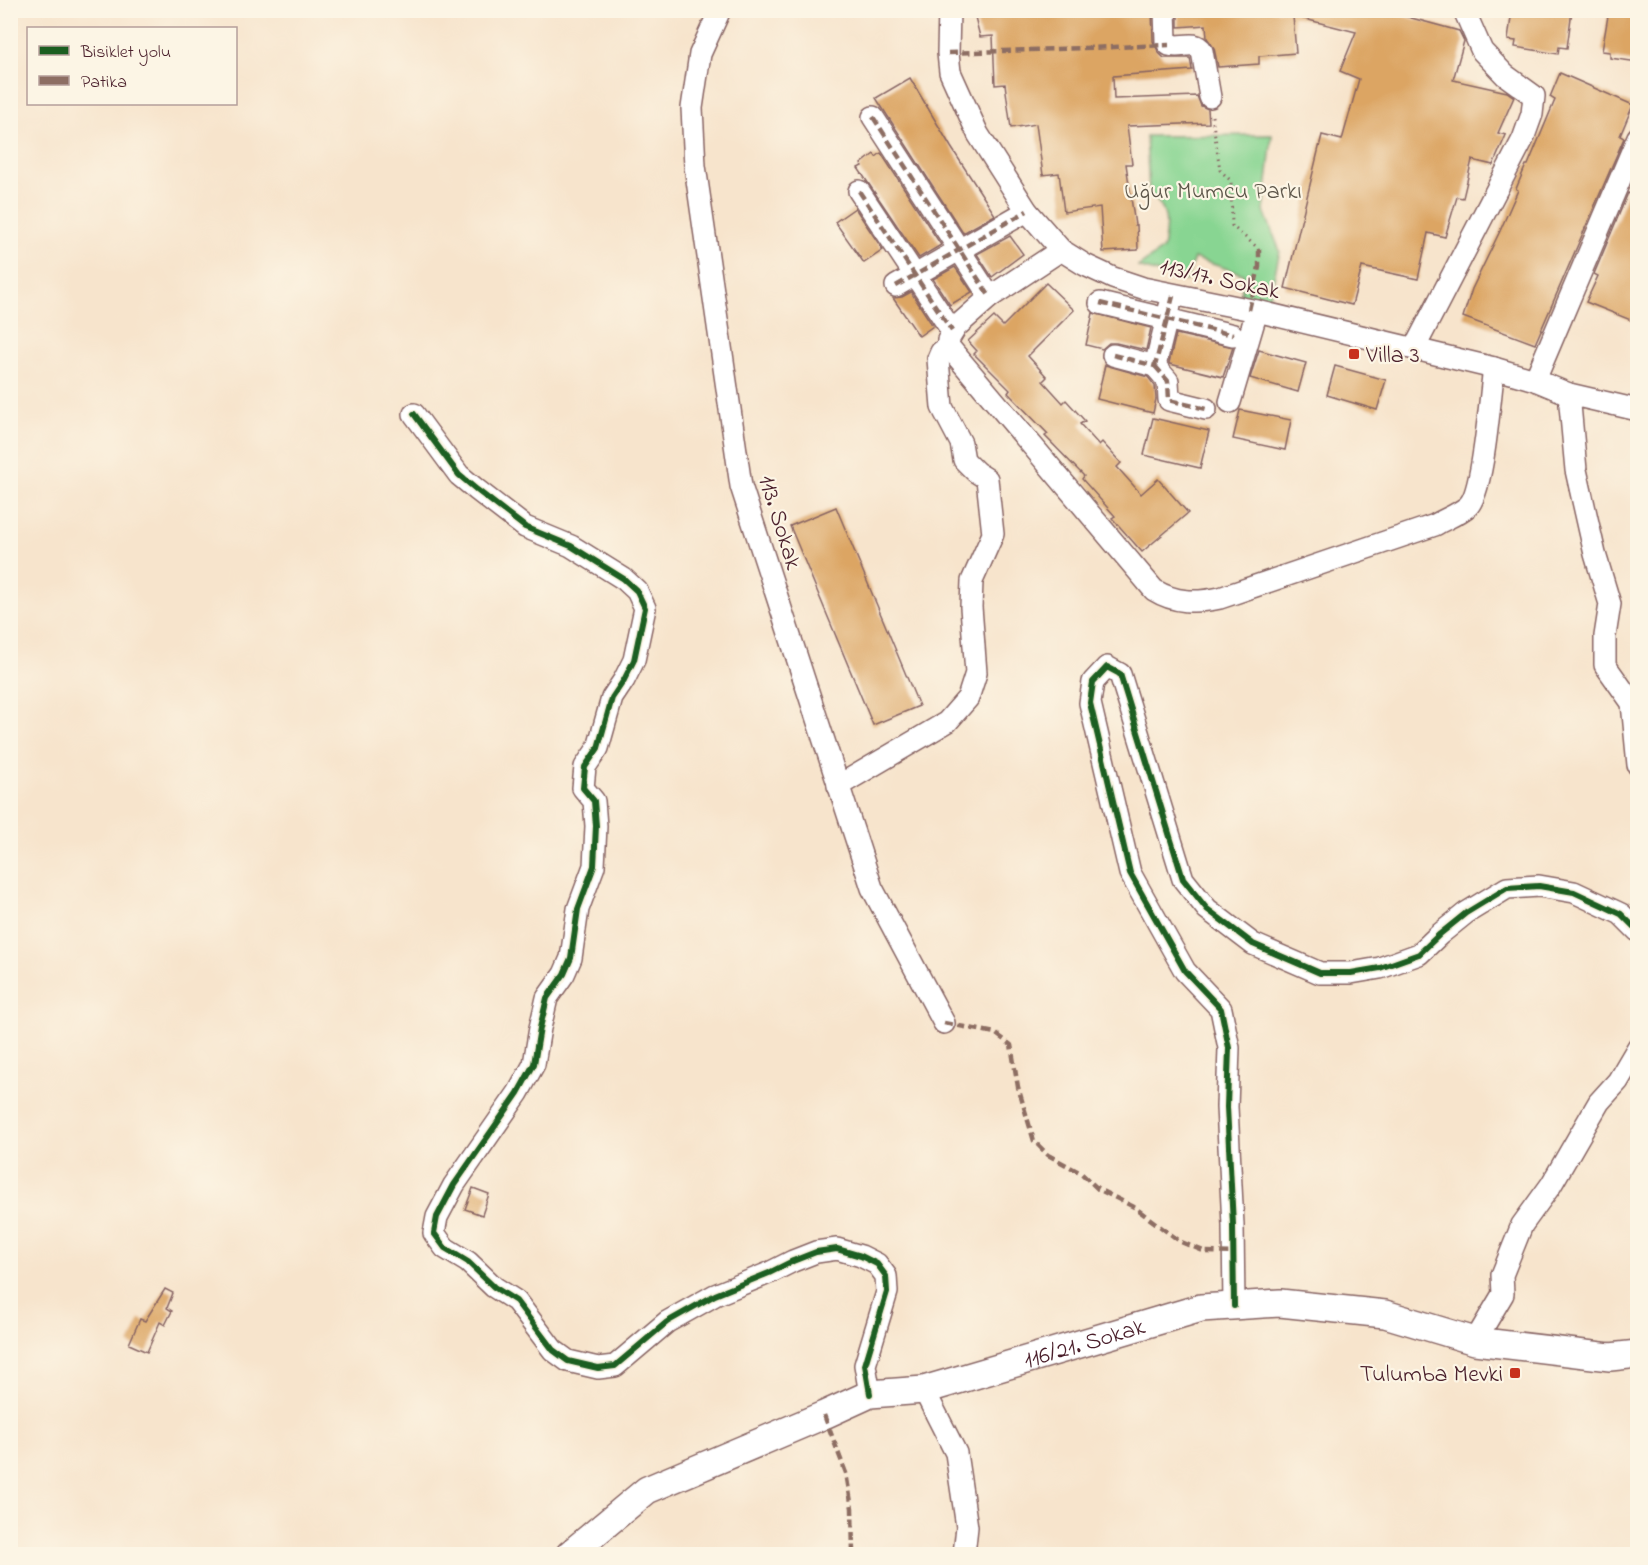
<svg xmlns="http://www.w3.org/2000/svg" width="1648" height="1565" font-family="'Indie Flower',sans-serif">
<rect width="100%" height="100%" fill="#fcf5e5"/>
<filter id="ink" filterUnits="userSpaceOnUse"><feTurbulence type="fractalNoise" baseFrequency=".0167" numOctaves="2"/><feDisplacementMap in="SourceGraphic" scale="12" xChannelSelector="R" yChannelSelector="G"/><feConvolveMatrix kernelMatrix="1 2 1 2 8 2 1 2 1" color-interpolation-filters="sRGB"/></filter>
<filter id="wash" filterUnits="userSpaceOnUse"><feTurbulence type="fractalNoise" baseFrequency=".008" numOctaves="4" result="noise"/><feDisplacementMap in="SourceGraphic" scale="24" xChannelSelector="R" yChannelSelector="G"/><feGaussianBlur stdDeviation="1.35" result="paint"/><feColorMatrix in="noise" values="0 0 0 0 0 0 0 0 0 0 0 0 0 0 0 0 0 1.4 0 .05"/><feComposite in="paint" operator="in"/></filter>
<g filter="url(#wash)">
<rect width="100%" height="100%" fill="#f7e4cc"/>
<path fill="#88d592" stroke="#697a5e" stroke-width="1.5" d="M1272 135 1264 211 1280 251 1269 299 1245 295 1241 297 1243 274 1194 258 1186 281 1138 267 1163 249C1167 223 1170 212 1149 192L1146 136Z"/>
<g id="blocks">
<g fill="#dca564">
<path d="M998 10H1078L1079 15 1152 10 1153 41 1159 53 1164 58H1190L1192 70 1113 76 1114 99 1197 96 1201 106 1208 109 1209 123 1127 126 1132 164H1126L1135 225H1137L1138 250 1103 252 1100 207 1064 212 1059 173 1043 175 1036 124 1011 128 1005 84 995 85 993 36 980 37 974 13Z"/>
<path d="M1178 10H1382L1459 31 1464 41 1453 80 1507 92 1514 97 1498 133 1506 135 1493 165 1472 160 1463 198 1457 197 1445 237 1428 233 1418 279 1362 267 1352 305 1285 288 1322 135 1342 140 1359 79 1340 71 1356 32 1293 16 1296 53 1259 56V64L1218 67 1214 48 1207 38 1206 25 1178 27Z"/>
<path d="M1512 10H1572L1567 48 1559 47 1558 54 1515 47 1516 41 1508 40Z"/>
<path d="M1609 10H1638V62L1610 58V52L1602 51Z"/>
<path d="M1560 73 1633 105 1620 136 1624 138 1535 344 1463 317 1472 289 1500 231 1518 190 1516 189 1526 165H1528L1555 100 1550 97Z"/>
<path d="M910 78 951 147 995 215 963 233 876 98Z"/>
<path d="M881 153 941 245 919 258 858 168 862 166 861 164 874 154 876 157Z"/>
<path d="M1628 193 1638 197V323L1586 302 1598 276 1594 274Z"/>
<path d="M855 208 883 250 864 263 835 222Z"/>
<path d="M1010 236 1023 254 992 277 977 254Z"/>
<path d="M955 267 972 292 950 305 933 279Z"/>
<path d="M1046 283 1074 310 1028 356 1047 377 1043 381 1063 403 1066 400 1085 421 1080 424 1099 445 1102 442 1121 463 1117 467 1141 494 1158 479 1188 513 1142 552 1112 518 1115 516 1082 479 1084 476 1045 436 1048 434 1008 393 1010 390 974 354 977 351 968 341 994 317 1003 326Z"/>
<path d="M911 292 933 326 919 336 893 298 902 297Z"/>
<path d="M1093 313 1151 328 1146 350 1116 343H1109L1102 349 1086 345Z"/>
<path d="M1176 334 1233 347 1223 377 1170 364 1169 363Z"/>
<path d="M1259 350 1306 363 1298 392 1250 378Z"/>
<path d="M1105 365 1148 377 1155 386 1156 399 1153 413 1097 399Z"/>
<path d="M1335 366 1386 380 1377 410 1327 395Z"/>
<path d="M1240 410 1291 420 1285 450 1233 439Z"/>
<path d="M1153 418 1209 431 1200 468 1144 455Z"/>
<path d="M836 507 919 706 873 725 790 526Z"/>
<path d="M473 1188 489 1194 482 1215 465 1209Z"/>
<path d="M165 1289 173 1293 167 1308 172 1311 165 1325 160 1322 147 1352 129 1344 140 1319 145 1321Z"/>
</g>
</g>
</g>
<g filter="url(#ink)">
<use href="#blocks" fill-opacity="0" stroke="#876463" stroke-width="1.5"/>
<g fill="none" stroke-linecap="round" stroke-linejoin="round">
<g stroke="#876463" stroke-width="24">
<g id="minor">
<path d="M720 10 700 54 692 108 695 166 741 486 872 888 944 1023"/>
<path d="M949 10 948 53 950 72 978 134 1027 211 1061 250 1085 265 1113 278 1143 288 1257 311 1494 368 1535 380 1569 394 1638 410"/>
<path d="M1165 10 1166 41 1169 45C1181 49 1195 39 1202 51L1210 97"/>
<path d="M873 117 990 297"/>
<path d="M859 191 952 331"/>
<path d="M1061 250 990 297 956 327 948 340 949 347 1154 590C1175 603 1196 603 1220 598L1435 525C1445 519 1459 514 1468 506 1484 491 1490 394 1494 368"/>
<path d="M896 286 1027 211"/>
<path d="M1100 303 1233 335"/>
<path d="M1414 349 1523 139 1532 114 1534 96 1505 75 1482 51 1464 10"/>
<path d="M1113 355 1155 366 1170 306"/>
<path d="M1155 366 1168 381 1169 400 1206 409"/>
<path d="M1535 380 1638 137"/>
<path d="M1569 394 1576 470 1595 554 1610 604 1605 636V665L1632 703 1638 765"/>
<path d="M1230 402 1257 311"/>
<path d="M414 414 459 475 477 490 525 527 571 546 624 579 637 591 645 608 634 660 624 680 612 698 598 748 585 767 583 788 594 801 596 826 594 866 578 909 571 958 564 974 547 998 540 1028 534 1064 518 1093 454 1185 437 1217 434 1233 445 1248 468 1262 494 1287 516 1301 553 1350 568 1361 598 1368 615 1366 667 1322 715 1295 769 1273 793 1261 816 1252 837 1249 861 1256 877 1264 886 1276 887 1292 865 1365 870 1394"/>
<path d="M838 786 947 722 968 698 976 673 971 607 972 581 993 534 987 479 976 472 964 460 961 443 942 407 938 359 941 352 949 347"/>
<path d="M1234 1306 1233 1225 1227 1107 1229 1048 1221 1009 1185 971 1130 873 1090 703 1093 682 1107 667 1120 674 1183 879 1207 909 1253 944 1320 973H1351L1380 968 1419 954 1440 934 1466 913 1507 888 1539 886 1574 892 1621 914 1638 931"/>
<path d="M1475 1341 1503 1294 1502 1275 1522 1225 1551 1185 1599 1102 1618 1081 1638 1047"/>
<path d="M924 1390 956 1453 967 1527 964 1554"/>
</g>
</g>
<g stroke="#876463" stroke-width="30">
<g id="tertiary">
<path id="s1" d="M570 1554 647 1490 824 1415 870 1394 924 1390 1201 1308 1280 1303 1385 1314 1475 1341 1610 1357 1638 1354"/>
</g>
</g>
<path stroke="#876463" stroke-width="3" stroke-dasharray="1.5 4.5" stroke-linecap="butt" d="M1212 116 1220 170 1231 181 1232 226 1259 249"/>
<use href="#minor" stroke="#fff" stroke-width="21"/>
<use href="#tertiary" stroke="#fff" stroke-width="27"/>
<g stroke="#8d6e63" stroke-width="4.5" stroke-dasharray="9 4.5" stroke-linecap="butt">
<path d="M948 53 1169 45"/>
<path d="M873 117 990 297"/>
<path d="M859 191 952 331"/>
<path d="M896 286 1027 211"/>
<path d="M1100 303 1233 335"/>
<path d="M1249 310 1259 267V249"/>
<path d="M1113 355 1155 366 1173 296"/>
<path d="M1155 366 1168 381 1169 400 1206 409"/>
<path d="M944 1023 995 1033 1011 1045 1018 1087 1034 1141 1048 1155 1081 1173 1098 1189 1134 1207 1181 1242 1206 1252 1234 1253"/>
<path d="M824 1415 846 1473 852 1508 853 1554"/>
</g>
<g stroke="#fcf5e5" stroke-width="10">
<g id="cycleway">
<path d="M414 414 459 475 477 490 525 527 571 546 624 579 637 591 645 608 634 660 624 680 612 698 598 748 585 767 583 788 594 801 596 826 594 866 578 909 571 958 564 974 547 998 540 1028 534 1064 518 1093 454 1185 437 1217 434 1233 445 1248 468 1262 494 1287 516 1301 553 1350 568 1361 598 1368 615 1366 667 1322 715 1295 769 1273 793 1261 816 1252 837 1249 861 1256 877 1264 886 1276 887 1292 865 1365 870 1394"/>
<path d="M1234 1306 1233 1225 1227 1107 1229 1048 1221 1009 1185 971 1130 873 1090 703 1093 682 1107 667 1120 674 1183 879 1207 909 1253 944 1320 973H1351L1380 968 1419 954 1440 934 1466 913 1507 888 1539 886 1574 892 1621 914 1638 931"/>
</g>
</g>
<use href="#cycleway" stroke="#1b5e20" stroke-width="6"/>
</g>
</g>
<g fill="#c8321e" stroke="#fcf5e5" stroke-width="2">
<rect x="1348" y="348" width="12" height="12" rx="3"/>
<rect x="1509" y="1367" width="12" height="12" rx="3"/>
</g>
<g text-anchor="middle" stroke-width="4.5" stroke-linejoin="round" paint-order="stroke">
<g font-size="24" fill="#5d564a" stroke="#fcf5e5">
<text x="1213" y="198">Uğur Mumcu Parkı</text>
</g>
<g font-size="24" fill="#4a1f2b" stroke="#fcf5e5">
<text transform="translate(1220 278) rotate(12)" y="8">113/17. Sokak</text>
<text transform="translate(781 522) rotate(73)" y="8">113. Sokak</text>
<text dy="8" stroke="none"><textPath href="#s1" startOffset="564">116/21. Sokak</textPath></text>
</g>
<g font-size="24" fill="#4a1f2b" stroke="#fcf5e5" text-anchor="start">
<text x="1366" y="362">Villa 3</text>
<text x="1503" y="1381" text-anchor="end">Tulumba Mevki</text>
</g>
</g>
<rect width="1648" height="1565" fill="none" stroke="#fcf5e5" stroke-width="36"/>
<rect x="27" y="27" width="210" height="78" fill="#fcf5e5" stroke="#b59f9b" stroke-width="1.5"/>
<rect x="39" y="46" width="30" height="9" fill="#1b5e20" stroke="#b59f9b" stroke-width="1.5"/>
<text x="81" y="57" font-size="18" fill="#4a1f2b">Bisiklet yolu</text>
<rect x="39" y="76" width="30" height="9" fill="#8d6e63" stroke="#b59f9b" stroke-width="1.5"/>
<text x="81" y="87" font-size="18" fill="#4a1f2b">Patika</text>
</svg>
